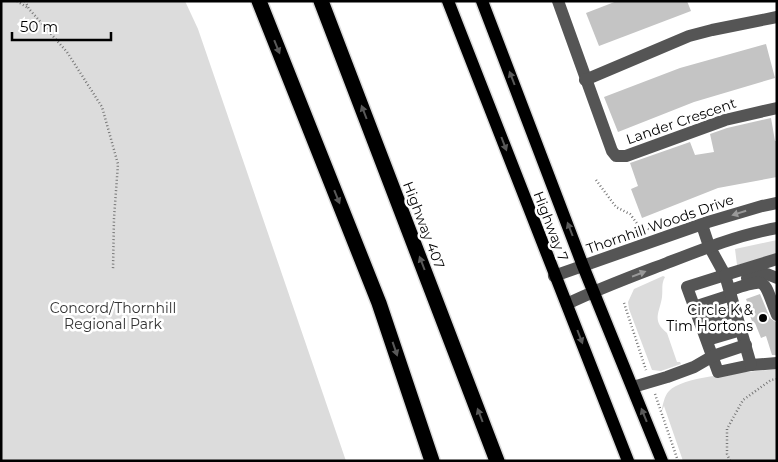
<svg xmlns="http://www.w3.org/2000/svg" width="778" height="462" font-family="Montserrat,sans-serif">
<rect width="100%" height="100%" fill="#fff"/>
<g fill="#dcdcdc">
<path d="M1 1H185L198 29 346 461H1Z"/>
<path d="M777 240V257L737 265 735 249Z"/>
<path d="M663 276 665 277C661 284 663 289 662 297 660 312 651 320 667 333L677 362H680L681 364 661 371 652 370 629 309 628 302 634 289Z"/>
<path d="M777 369V461H683L664 406 661 413C663 405 664 396 669 391 684 375 753 372 777 369Z"/>
</g>
<g fill="#c4c4c4">
<path d="M617 1H687L691 11 599 46 586 13Z"/>
<path d="M766 44 775 78 694 102 618 132 604 97 680 68Z"/>
<path d="M771 118 775 141H777V177L718 188 642 218 631 189 638 186 630 163 690 142 695 155 714 152 710 134 727 128Z"/>
<path d="M760 294 770 318 777 323V355H772L766 336 761 338 755 323 753 324 749 313 751 312 746 299Z"/>
</g>
<g fill="none" stroke-linecap="round" stroke-linejoin="round">
<g stroke="#dbdbdb" stroke-width="15">
<g id="major">
<path d="M448 1 628 461"/>
<path d="M482 1 583 266 662 461"/>
</g>
</g>
<g stroke="#dbdbdb" stroke-width="18">
<g id="highway">
<path d="M259 1 379 303 432 461"/>
<path d="M321 1 497 461"/>
</g>
</g>
<g stroke="#777" stroke-width="2.5" stroke-dasharray="1 2.5" stroke-linecap="butt">
<path d="M17 1 28 8"/>
<path d="M25 1 29 9 67 52 102 107 118 164 114 218 113 270"/>
<path d="M596 180 616 207 630 214 639 226 649 229"/>
<path d="M624 303 646 370"/>
<path d="M655 394 678 461"/>
<path d="M730 461 727 454V429L743 400 771 380 777 379"/>
</g>
<g stroke="#555" stroke-width="12">
<path d="M558 1 612 151 616 156H626L725 120 777 108"/>
<path d="M585 80 689 36 712 30 777 17"/>
<path d="M702 225 709 246 725 275 687 287 718 372 751 365 777 363"/>
<path d="M554 276 708 222 762 206 777 203"/>
<path d="M747 278 767 274 777 278"/>
<path d="M730 290C770 277 762 279 777 315"/>
<path d="M567 304C600 288 633 276 667 263 703 249 738 235 777 228"/>
<path d="M694 307 731 295"/>
<path d="M700 322 736 311"/>
<path d="M707 340 741 330"/>
<path d="M751 365 725 275 777 259"/>
<path d="M633 387 667 377 694 367 713 356 746 345"/>
</g>
<use href="#major" stroke="#000" stroke-width="12"/>
<use href="#highway" stroke="#000" stroke-width="15"/>
</g>
<defs><path id="oneway-solid" d="M-6-.8H1V-3.2L6.5 0L1 3.2V.8H-6Z" transform="scale(1.25)"/></defs>
<g fill="#595959">
<use href="#oneway-solid" transform="translate(277 47) rotate(68)"/>
<use href="#oneway-solid" transform="translate(512 78) rotate(-111)"/>
<use href="#oneway-solid" transform="translate(364 112) rotate(-111)"/>
<use href="#oneway-solid" transform="translate(504 144) rotate(69)"/>
<use href="#oneway-solid" transform="translate(337 197) rotate(68)"/>
<use href="#oneway-solid" transform="translate(570 229) rotate(-111)"/>
<use href="#oneway-solid" transform="translate(422 263) rotate(-111)"/>
<use href="#oneway-solid" transform="translate(580 337) rotate(69)"/>
<use href="#oneway-solid" transform="translate(395 349) rotate(71)"/>
<use href="#oneway-solid" transform="translate(480 415) rotate(-111)"/>
<use href="#oneway-solid" transform="translate(644 415) rotate(-112)"/>
</g>
<g fill="#999">
<use href="#oneway-solid" transform="translate(739 213) rotate(163)"/>
<use href="#oneway-solid" transform="translate(639 274) rotate(-21)"/>
</g>
<circle fill="#000" stroke="#fff" stroke-width="2" cx="763" cy="318" r="5"/>
<g text-anchor="middle" stroke-width="5" stroke-linejoin="round" paint-order="stroke">
<g font-size="14" fill="#000" stroke="#fff">
<text transform="translate(681 121) rotate(-19)" y="5">Lander Crescent</text>
<text transform="translate(660 224) rotate(-19)" y="5">Thornhill Woods Drive</text>
<text transform="translate(424 225) rotate(69)" y="5">Highway 407</text>
<text transform="translate(551 226) rotate(69)" y="5">Highway 7</text>
</g>
<g font-size="14" fill="#333" stroke="#fff">
<text x="113" y="313">Concord/Thornhill<tspan x="113" dy="16">Regional Park</tspan></text>
</g>
<g font-size="14" fill="#000" stroke="#fff" text-anchor="end">
<text x="753" y="315">Circle K &amp;<tspan x="753" dy="16">Tim Hortons</tspan></text>
</g>
</g>
<rect width="778" height="462" fill="none" stroke="#000000" stroke-width="5"/>
<path d="M12 32v8h99v-8" fill="none" stroke="#000000" stroke-width="2.5"/>
<text x="20" y="32" font-size="15" fill="#000000" stroke="#ffffff" stroke-width="4" paint-order="stroke">50 m</text>
</svg>
